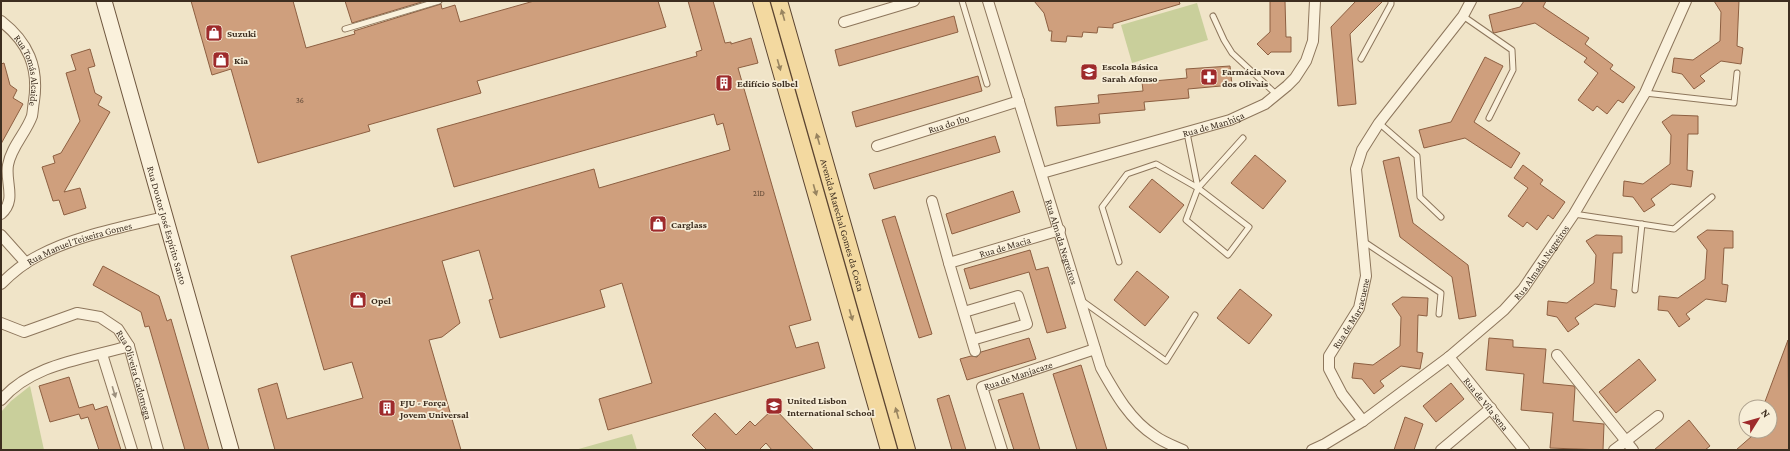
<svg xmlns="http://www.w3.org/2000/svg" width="1790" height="451" font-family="'Crimson Pro',serif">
<rect width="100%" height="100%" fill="#f0e4c8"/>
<g fill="#c9cf9b">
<path d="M1197 3 1208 40 1132 63 1121 25Z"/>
<path d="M30 386 44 450H1V412L11 401Z"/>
<path d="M632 434 637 450H575Z"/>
</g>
<g fill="#cf9f7d" stroke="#8d5f41">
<path d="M191 1H293L306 48 355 34 354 31 441 4 442 9 455 5 460 22 534 1H658L666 27 477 81 481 93 368 125 370 131 258 163 231 69 212 75Z"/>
<path d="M345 1H425L352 23Z"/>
<path d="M688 1H713L725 43 731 42V44L751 38 758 63 738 68 811 320 789 326 796 348 818 342 825 368 608 430 599 399 652 383 622 283 600 290 605 307 500 338 489 300 493 299 479 250 442 261 460 323 442 337 429 340 461 450H275L258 389 277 383 287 419 363 398 352 362 324 370 291 256 594 169 599 188 730 150 723 123 717 125 714 114 454 187 437 129 697 56 696 52 702 50Z"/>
<path d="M1034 1H1179L1180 4 1113 24V28L1098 27 1097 33 1083 32 1082 37 1067 36 1066 42 1051 41 1052 31H1049L1044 13Z"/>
<path d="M1270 1H1285L1286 37H1291V52H1271L1268 55 1257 44 1270 32Z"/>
<path d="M1356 1H1383L1350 34 1356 104 1338 106 1331 27Z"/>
<path d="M1524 1H1546L1543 7 1589 38 1585 44 1613 65 1610 69 1635 87 1623 103 1618 100 1607 114 1597 106 1593 111 1578 100 1598 73 1584 62 1587 58 1535 23 1494 33 1493 32 1489 15 1520 7Z"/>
<path d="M1714 1H1739L1737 46 1743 48 1741 64 1721 61 1700 76 1705 81 1694 89 1682 74 1672 72 1674 58 1693 60 1720 41 1721 12Z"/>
<path d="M954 16 958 32 839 66 835 50Z"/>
<path d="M90 49 95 66 88 68 95 93 102 97 98 105 110 112 64 192 80 188 86 208 64 215 59 200 53 201 42 167 55 163 53 156 61 153 80 121 66 73 76 70 71 55Z"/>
<path d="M1485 57 1503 66 1474 122 1520 153 1511 168 1465 138 1424 148 1419 130 1451 122Z"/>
<path d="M4 63 10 85 17 90 13 98 23 104 1 144V64Z"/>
<path d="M1230 66 1232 85 1188 89 1189 98 1144 102 1145 110 1099 114 1100 123 1057 126 1055 107 1099 103 1098 95 1143 91 1142 82 1187 78 1186 69Z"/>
<path d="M978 76 982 91 856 127 852 112Z"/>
<path d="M1672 115 1698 116V134H1688L1687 170 1693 171 1691 187 1671 184 1651 199 1655 205 1644 212 1633 197 1623 196 1624 181 1643 184 1670 164 1671 135 1662 122Z"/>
<path d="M995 136 1000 152 874 189 869 174Z"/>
<path d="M1255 155 1286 181 1263 209 1231 183Z"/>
<path d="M1399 157 1413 223 1468 265 1476 316 1459 319 1452 277 1400 237 1383 161Z"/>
<path d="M1523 165 1543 180 1540 184 1565 202 1553 219 1548 215 1537 230 1527 222 1523 227 1508 216 1528 188 1514 178Z"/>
<path d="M1152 179 1184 205 1160 233 1129 207Z"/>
<path d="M1013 191 1020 212 952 234 946 214Z"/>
<path d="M895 216 932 334 919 338 882 220Z"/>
<path d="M1707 230 1733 231V248H1724L1722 284 1728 285 1726 302 1706 299 1686 314 1690 319 1679 327 1668 311 1658 310 1659 296 1678 298 1705 279 1707 250 1697 237Z"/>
<path d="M1596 235 1622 236V253H1613L1611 289 1617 290 1615 307 1595 304 1575 318 1579 324 1568 332 1557 317 1547 315 1548 301 1567 303 1594 283 1596 255 1586 241Z"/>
<path d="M1030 250 1036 270 1048 267 1066 328 1047 333 1029 272 970 289 964 269Z"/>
<path d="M103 266 159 296 167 321 171 319 209 450H185L149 326 145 327 141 312 93 285Z"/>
<path d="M1137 271 1169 297 1145 326 1114 300Z"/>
<path d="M1240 289 1272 315 1249 344 1217 318Z"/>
<path d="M1402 297 1428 298 1427 316 1418 315 1417 352 1423 353 1420 369 1401 366 1380 381 1384 386 1374 394 1362 379 1352 378 1354 363 1373 365 1400 346 1401 317 1392 304Z"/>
<path d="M1029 338 1036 359 967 380 960 359 971 356 977 357 981 352Z"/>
<path d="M1489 338 1513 340V347L1546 349 1543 383 1574 386 1575 388 1573 421 1604 424 1603 450 1550 448 1553 413 1521 410 1524 374 1486 370Z"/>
<path d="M1788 340 1789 450H1736L1752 436 1754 431H1770V407H1763Z"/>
<path d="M1639 359 1656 380 1616 413 1599 392Z"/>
<path d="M1081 365 1107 450H1077L1053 374Z"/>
<path d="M69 377 79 408 93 404 95 410 107 406 121 450H99L88 417 81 419 79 414 50 422 39 386Z"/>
<path d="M1451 383 1464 399 1436 422 1423 406Z"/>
<path d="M1023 393 1040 450H1014L998 400Z"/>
<path d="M949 395 966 450H952L937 399Z"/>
<path d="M774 408 814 450H772L766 443 759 450H707L692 435 715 413 736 435 750 421 755 426Z"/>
<path d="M1405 417 1423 424 1414 450H1394Z"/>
<path d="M1689 420 1710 446 1705 450H1654Z"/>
</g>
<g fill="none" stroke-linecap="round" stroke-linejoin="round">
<g stroke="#8d765c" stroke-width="7">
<g id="lane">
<path d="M962 1 987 84"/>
<path d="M1213 16 1224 40 1232 53 1277 95"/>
<path d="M1463 16 1512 50 1513 70 1489 118"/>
<path d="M345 29 439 1"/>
<path d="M1361 59 1391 4V1"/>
<path d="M1645 93 1734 103 1737 73"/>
<path d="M1379 123 1417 156 1420 197 1441 217"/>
<path d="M1187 133 1198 188 1186 220 1228 255 1249 227 1198 188"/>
<path d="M1574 214 1674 229 1712 197"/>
<path d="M1363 241 1441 293 1439 314"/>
<path d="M1119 262 1102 207 1127 174 1156 164 1198 188 1243 138"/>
<path d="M1635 290 1642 224"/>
<path d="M1081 300 1166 361 1195 315"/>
</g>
</g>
<g stroke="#8d765c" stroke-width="12">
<g id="street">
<path id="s1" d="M988 1 1101 368C1115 393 1130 420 1155 436 1163 442 1174 446 1183 450"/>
<path id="s2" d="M1 21C28 42 39 67 34 101 33 106 33 111 32 116 26 133 11 147 8 165 5 183 17 200 1 214"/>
<path d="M844 22 914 1"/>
<path id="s3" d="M877 146 1019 101"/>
<path id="s4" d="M1042 173 1230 120 1265 104 1287 86 1295 78 1306 61 1313 41 1315 1"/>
<path d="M932 201 949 263"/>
<path d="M1 235 26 263"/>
<path id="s5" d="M1 284C12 273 24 263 38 256 75 236 123 227 164 217"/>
<path d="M964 312 1018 296 1027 324 972 340"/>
<path id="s6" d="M1 323 24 332 77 313 100 317 118 329 129 346 158 450"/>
<path id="s7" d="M975 351 949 263 1060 230"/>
<path d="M102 354 132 450"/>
<path d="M1557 355 1626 441 1614 450"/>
<path id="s8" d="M1449 357 1524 450"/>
<path d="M1 400C33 363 86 359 129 346"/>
<path id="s9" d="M1363 421 1342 394 1329 369V356L1359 308 1366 276 1356 169 1362 150 1379 123 1463 16 1471 1"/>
<path id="s10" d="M1002 450 982 387 1095 349"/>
<path id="s11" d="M1312 450 1325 444 1363 421 1449 357 1504 310 1523 289 1574 214 1645 93 1686 1"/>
<path d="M1441 450 1491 408"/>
<path d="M1633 450 1626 441 1658 416"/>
</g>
</g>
<g stroke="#6f573f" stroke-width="17">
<g id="secondary">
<path id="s12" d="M104 1 231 450"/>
</g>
</g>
<g stroke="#5b4430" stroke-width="18">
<g id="primary">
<path d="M761 1 889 450"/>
<path id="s13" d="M779 1 907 450"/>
</g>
</g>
<use href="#lane" stroke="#faf1dc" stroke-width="5"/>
<use href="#street" stroke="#faf1dc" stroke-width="10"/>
<use href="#secondary" stroke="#faf1dc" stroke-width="15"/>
<use href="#primary" stroke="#f3d9a0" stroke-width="16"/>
</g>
<defs><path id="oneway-solid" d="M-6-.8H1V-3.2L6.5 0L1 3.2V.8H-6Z"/></defs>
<g fill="#988460">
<use href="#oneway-solid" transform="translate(783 15) rotate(-106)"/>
<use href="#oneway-solid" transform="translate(779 65) rotate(74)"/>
<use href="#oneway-solid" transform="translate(818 139) rotate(-106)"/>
<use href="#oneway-solid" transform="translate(815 190) rotate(74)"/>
<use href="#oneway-solid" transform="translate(851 315) rotate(74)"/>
<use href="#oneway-solid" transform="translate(897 413) rotate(-106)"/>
</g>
<use fill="#9c907e" href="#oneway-solid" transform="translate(114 392) rotate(73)"/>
<defs>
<g id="shop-square" transform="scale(0.9)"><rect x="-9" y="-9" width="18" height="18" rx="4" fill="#9e2a2b" stroke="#f7eed8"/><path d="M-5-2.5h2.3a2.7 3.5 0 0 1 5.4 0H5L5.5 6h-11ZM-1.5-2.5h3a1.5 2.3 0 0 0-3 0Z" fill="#fff"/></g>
<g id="school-square" transform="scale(0.9)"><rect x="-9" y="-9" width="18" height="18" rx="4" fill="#9e2a2b" stroke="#f7eed8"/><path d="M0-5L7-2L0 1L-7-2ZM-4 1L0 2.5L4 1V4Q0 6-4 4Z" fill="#fff"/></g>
<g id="pharmacy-square" transform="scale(0.9)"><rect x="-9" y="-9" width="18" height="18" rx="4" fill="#9e2a2b" stroke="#f7eed8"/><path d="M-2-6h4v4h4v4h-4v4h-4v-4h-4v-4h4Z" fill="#fff"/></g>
<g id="building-square" transform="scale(0.9)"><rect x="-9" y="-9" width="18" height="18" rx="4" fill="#9e2a2b" stroke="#f7eed8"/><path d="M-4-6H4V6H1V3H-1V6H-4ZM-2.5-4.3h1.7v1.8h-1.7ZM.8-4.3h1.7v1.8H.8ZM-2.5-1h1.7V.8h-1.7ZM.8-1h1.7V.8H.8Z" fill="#fff"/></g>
</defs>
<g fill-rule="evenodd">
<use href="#shop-square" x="214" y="33"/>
<use href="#shop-square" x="221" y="60"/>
<use href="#school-square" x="1089" y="72"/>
<use href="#pharmacy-square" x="1209" y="77"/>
<use href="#building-square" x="724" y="83"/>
<use href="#shop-square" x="658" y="224"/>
<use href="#shop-square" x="358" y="300"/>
<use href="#school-square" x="774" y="406"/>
<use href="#building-square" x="387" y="408"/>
</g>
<g text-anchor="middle" stroke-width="3.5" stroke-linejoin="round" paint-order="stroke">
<g font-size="8" fill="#624a37">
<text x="300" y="103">36</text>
<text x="759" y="196">21D</text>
</g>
<g font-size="10" font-weight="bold" fill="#3d2e20" stroke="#f7eed8" text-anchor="start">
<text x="227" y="37">Suzuki</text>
<text x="234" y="64">Kia</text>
<text x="1102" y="70">Escola Básica<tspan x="1102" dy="12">Sarah Afonso</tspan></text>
<text x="1222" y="75">Farmácia Nova<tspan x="1222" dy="12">dos Olivais</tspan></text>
<text x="737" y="87">Edifício Solbel</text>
<text x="671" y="228">Carglass</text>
<text x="371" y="304">Opel</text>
<text x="787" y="404">United Lisbon<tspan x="787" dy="12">International School</tspan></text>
<text x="400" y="406">FJU - Força<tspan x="400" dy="12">Jovem Universal</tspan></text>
</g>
<g font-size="10" fill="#3d2e20" stroke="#f7eed8">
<text dy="4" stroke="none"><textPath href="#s2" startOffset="59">Rua Tomás Alcaide</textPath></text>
<text dy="4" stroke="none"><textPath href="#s3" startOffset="75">Rua do Ibo</textPath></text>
<text dy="4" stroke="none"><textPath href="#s4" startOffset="178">Rua de Manhiça</textPath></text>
<text dy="4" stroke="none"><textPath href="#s13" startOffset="233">Avenida Marechal Gomes da Costa</textPath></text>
<text dy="4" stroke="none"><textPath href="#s12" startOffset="233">Rua Doutor José Espírito Santo</textPath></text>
<text dy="4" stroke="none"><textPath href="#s1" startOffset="252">Rua Almada Negreiros</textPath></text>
<text dy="4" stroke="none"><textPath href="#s5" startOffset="90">Rua Manuel Teixeira Gomes</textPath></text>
<text dy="4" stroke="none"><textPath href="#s7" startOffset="150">Rua de Macia</textPath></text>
<text dy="4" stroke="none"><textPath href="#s11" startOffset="299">Rua Almada Negreiros</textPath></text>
<text dy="4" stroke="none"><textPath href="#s9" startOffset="124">Rua de Marracuene</textPath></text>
<text dy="4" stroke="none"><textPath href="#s6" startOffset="175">Rua Oliveira Cadornega</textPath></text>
<text dy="4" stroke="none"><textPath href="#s10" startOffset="104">Rua de Manjacaze</textPath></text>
<text dy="4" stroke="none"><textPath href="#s8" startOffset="60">Rua de Vila Sena</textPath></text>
</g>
</g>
<rect width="1790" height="451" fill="none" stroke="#3d2e20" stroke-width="4"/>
<g transform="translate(1758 419) rotate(53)"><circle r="19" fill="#f7eed8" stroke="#ada18e"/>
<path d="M0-3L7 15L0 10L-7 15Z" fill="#9e2a2b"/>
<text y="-6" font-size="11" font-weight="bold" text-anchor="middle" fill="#3d2e20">N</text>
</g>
</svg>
